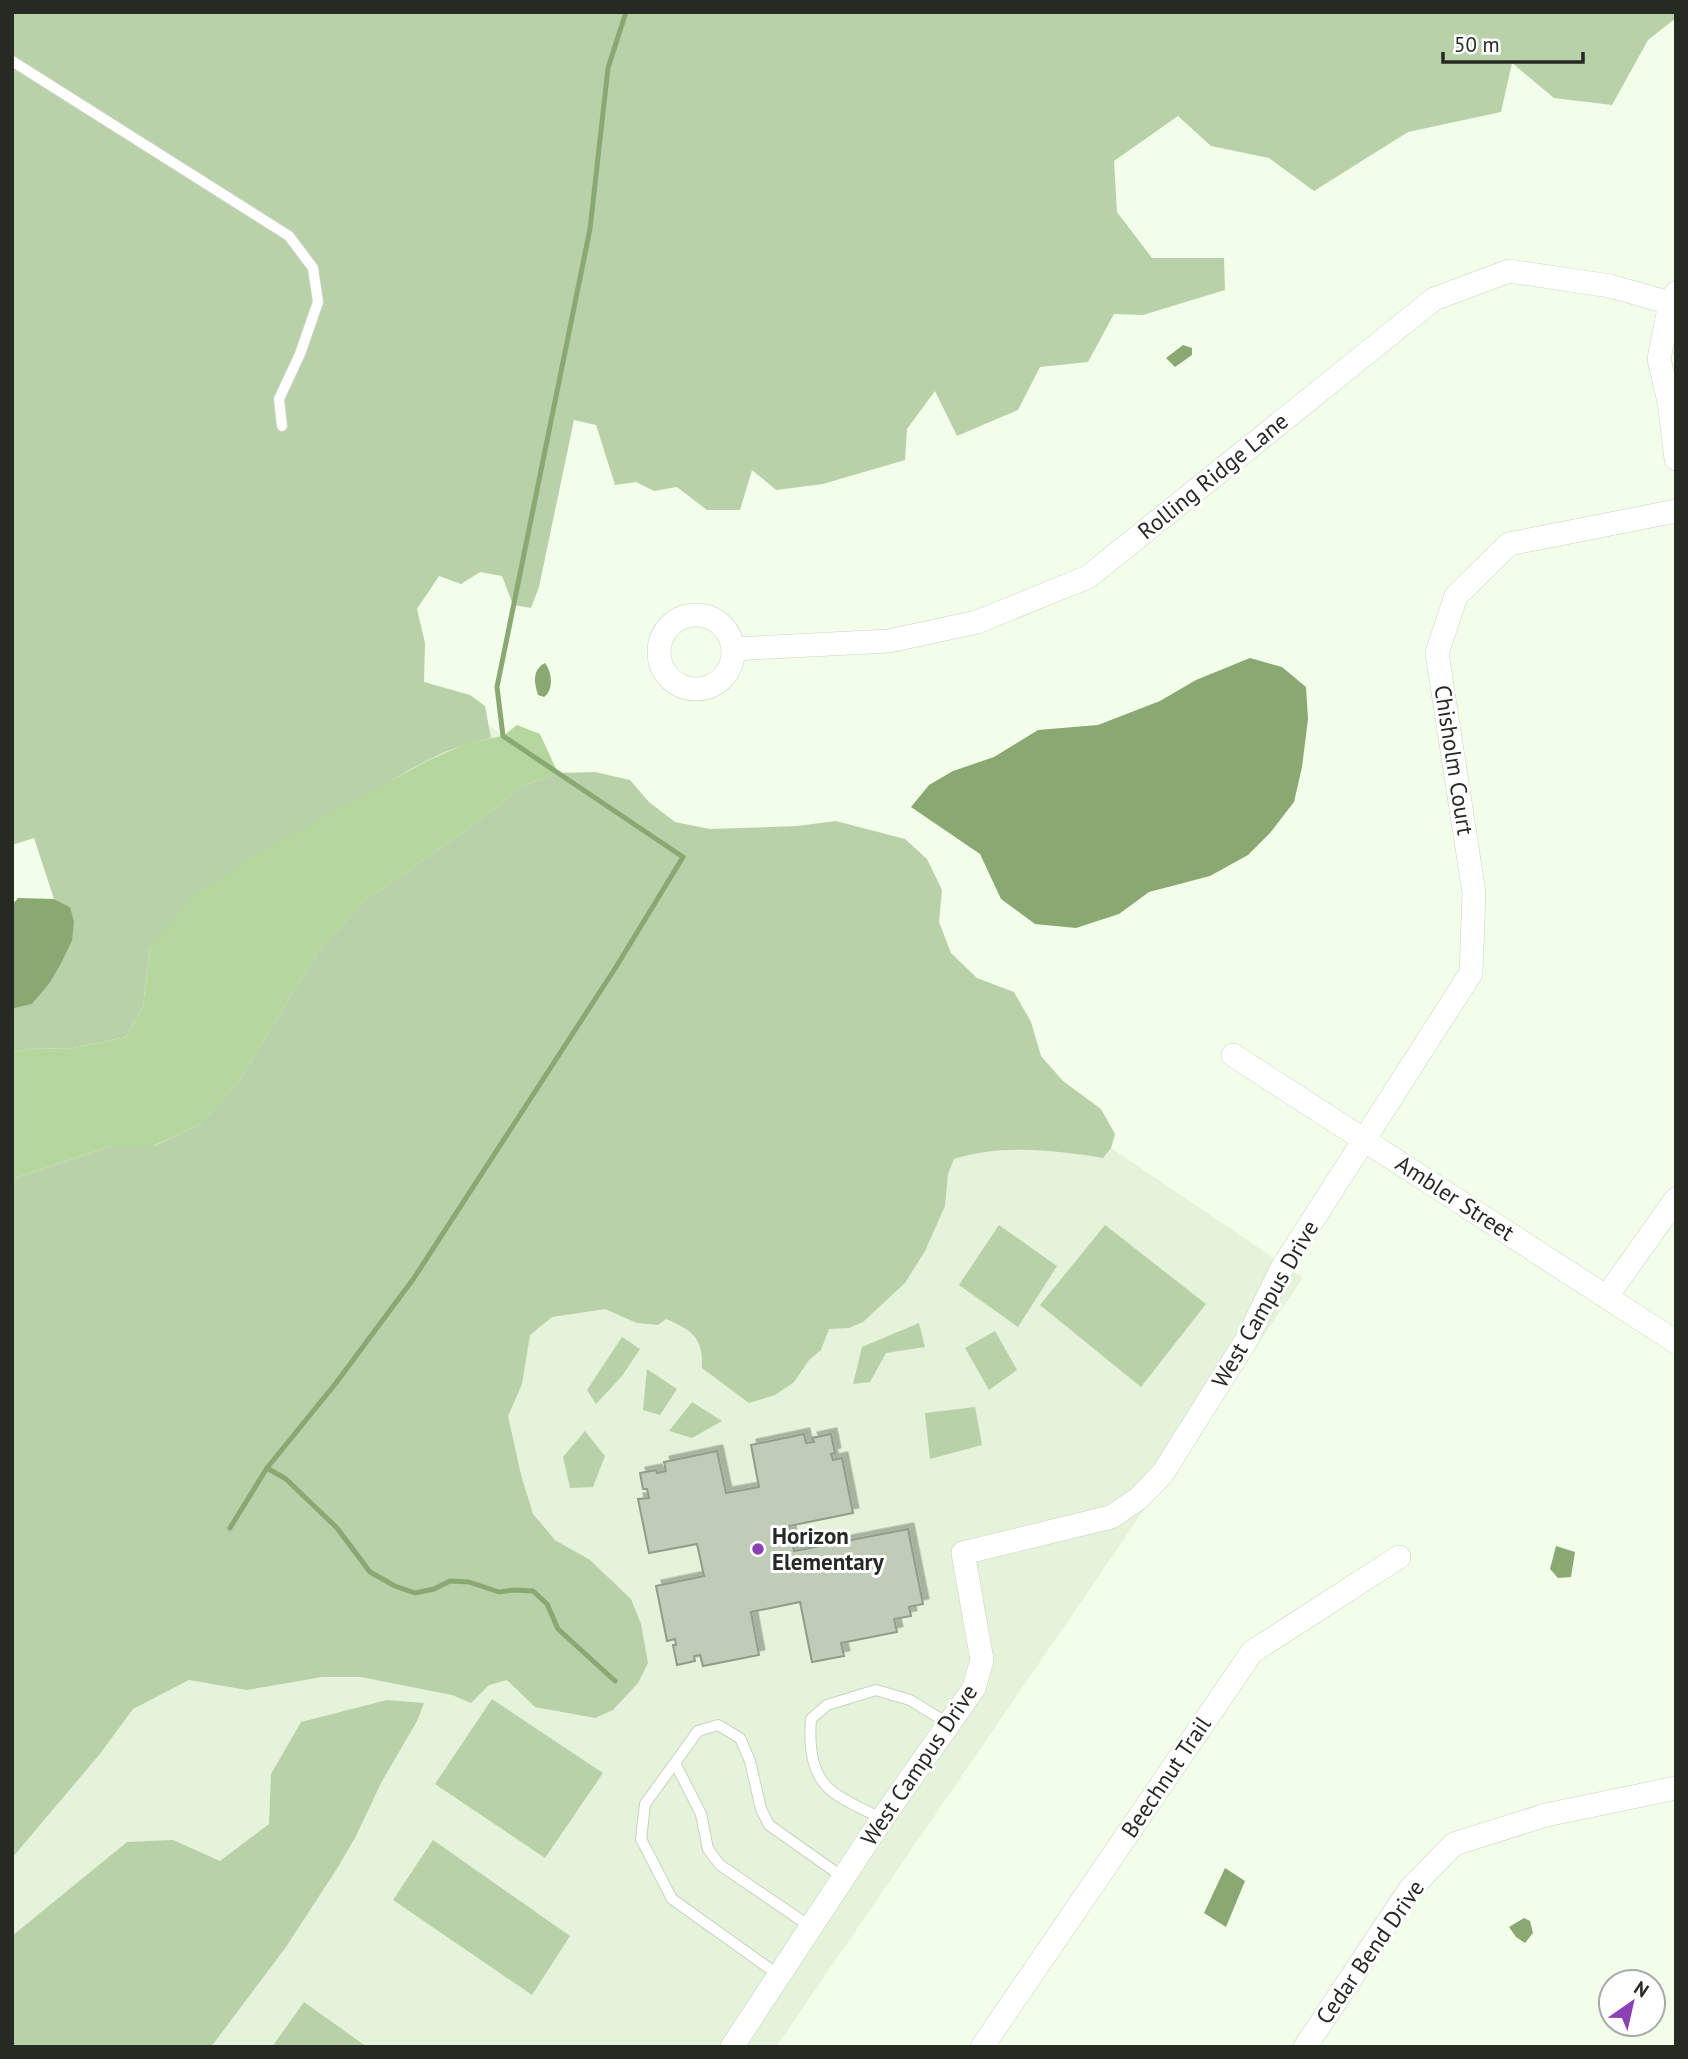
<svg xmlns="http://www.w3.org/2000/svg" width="1688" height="2059" font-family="'PT Sans',sans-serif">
<defs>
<filter id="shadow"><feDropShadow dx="5.5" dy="-5.5" stdDeviation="0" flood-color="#0004"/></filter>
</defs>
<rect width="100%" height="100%" fill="#f2feea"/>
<path fill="#e4f3d9" d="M424 682 1303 1278 776 2047H12V1292Z"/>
<g fill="#b9d1a8">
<path d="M12 12H1676V18L1648 40 1612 105 1554 98 1512 63 1501 112 1408 132 1314 191 1269 158 1211 146 1178 116 1114 161 1117 212 1152 258H1224L1225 290 1143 315 1114 314 1088 362 1040 367 1018 410 957 436 935 391 907 429 905 460 823 484 776 490 752 470 740 510H707L677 487 654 491 636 482 615 485 596 425 574 420 539 587 531 608 513 605 502 576 480 572 461 584 439 576 417 609 425 643 424 682 470 695 485 706 491 738C423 751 364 799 309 838 256 874 203 911 150 948L143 1006 126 1037 74 1048 28 1049 12 1052V1009L32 1004 49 984 61 964 72 941 70 907 54 899 34 838 12 845Z"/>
<path d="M595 772 630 780 649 802 675 822 710 829 797 826 836 821 905 839 927 859 942 890 939 922 951 953 977 978 1014 992 1031 1022 1041 1056 1063 1081 1101 1109 1115 1134 1111 1148 1103 1158C1055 1150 1001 1144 954 1159L948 1174 945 1206 925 1251 905 1283 863 1322 849 1328 829 1329 821 1350 809 1360 794 1382 775 1395 749 1403 702 1368C703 1337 693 1331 666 1319L658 1325 637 1323 605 1309 552 1317 530 1335 522 1384 508 1416 521 1475 533 1514 555 1540 590 1560 631 1599 641 1624 648 1663 638 1683 613 1710 595 1718 535 1707 507 1680 489 1685 471 1703 452 1695 361 1677H322L247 1690 189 1680 133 1709 99 1755 12 1858V1179L111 1146H154L199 1125 237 1084 318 952 364 901 475 824 522 786 558 773Z"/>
<path d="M999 1225 1057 1266 1018 1327 959 1285Z"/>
<path d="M1105 1225 1206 1304 1141 1387 1040 1305Z"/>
<path d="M919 1323 925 1347 886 1353 870 1382 853 1384 862 1347Z"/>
<path d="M995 1331 1017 1370 989 1390 965 1348Z"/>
<path d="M622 1337 640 1349 622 1376 596 1404 587 1390Z"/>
<path d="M647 1369 677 1389 660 1415 643 1410Z"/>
<path d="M692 1402 722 1421 692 1438 669 1431Z"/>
<path d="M975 1407 982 1445 930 1459 925 1413Z"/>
<path d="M585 1431 605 1456 593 1487 570 1488 563 1457Z"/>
<path d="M492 1699 603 1773 545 1858 435 1784Z"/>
<path d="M387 1700 424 1703 417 1721 381 1783 356 1836 338 1867 286 1947 211 2047H12V1936L127 1842 173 1840 220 1861 269 1824 271 1774 301 1722Z"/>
<path d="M433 1840 570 1936 532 1995 393 1900Z"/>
<path d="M304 2002 367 2047H272Z"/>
</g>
<path fill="#b5d69d" d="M517 725 540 734 558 773 522 786 475 824 364 901 318 952 237 1084 199 1125 153 1146H111L12 1179V1052L28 1049 74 1048 126 1037 143 1006 150 948 192 897 256 854 427 761 468 743 503 736Z"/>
<g fill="#8aa972">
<path d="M1183 345 1192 348V355L1175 367 1166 358Z"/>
<path d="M1250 658 1282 667 1306 687 1308 719 1302 767 1294 802 1270 833 1248 855 1210 876 1149 892 1119 914 1076 928 1035 924 1001 899 980 854 911 807 929 785 953 771 994 757 1038 730 1098 725 1160 701 1196 680Z"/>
<path d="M545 663C552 672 554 690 544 697L538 695C534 682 532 670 545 663Z"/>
<path d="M18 898 54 899 70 907 74 922 72 941 61 964 49 984 32 1004 12 1009V905Z"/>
<path d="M1556 1546 1575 1552 1571 1577 1558 1578 1550 1569Z"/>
<path d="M1225 1868 1245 1881 1226 1927 1204 1913Z"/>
<path d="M1524 1918 1530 1921 1533 1933 1525 1943 1516 1937 1509 1927Z"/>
</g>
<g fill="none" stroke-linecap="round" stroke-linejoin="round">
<g stroke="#8aa972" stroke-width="5">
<path d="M267 1468 286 1479 337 1528 370 1572 395 1586 415 1593 434 1589 450 1581 469 1582 499 1592 514 1590 533 1591 547 1604 558 1629 615 1681"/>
<path d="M230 1528 267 1468 336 1383 414 1278 616 967 683 857 503 736 497 687 590 229 608 68 626 12"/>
</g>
</g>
<path fill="#c0cbb8" stroke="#919c8a" stroke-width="2" filter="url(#shadow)" d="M804 1434 806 1443 814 1442 812 1438 831 1434 835 1453 831 1454 833 1460 842 1458 853 1513 789 1526 794 1551 908 1529 923 1604 909 1607 911 1616 894 1619 897 1632 841 1643 844 1656 812 1662 800 1602 751 1612 759 1655 703 1666 700 1655 694 1656 695 1661 677 1665 673 1645H676L675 1639 667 1641 656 1586 704 1576 697 1544 649 1553 638 1499 649 1498 647 1489H643L640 1473 656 1470 657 1473 666 1471 664 1462 717 1451 726 1493 759 1487 751 1445Z"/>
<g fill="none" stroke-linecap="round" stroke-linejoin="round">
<g stroke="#c9d4c1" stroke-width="12">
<g id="lane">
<path d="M12 61 289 236 313 268 318 302 300 354 279 399 282 426"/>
<path d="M675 1763 701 1814 708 1849 720 1865 811 1927"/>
<path d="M882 1819C866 1810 847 1803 833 1792 811 1776 809 1743 811 1719L827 1705 876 1690 910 1700 949 1724"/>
<path d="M780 1976 672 1899 641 1839 645 1804 698 1731 718 1725 740 1738 750 1761 761 1809 769 1825 844 1878"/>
</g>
</g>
<g stroke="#c9d4c1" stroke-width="24">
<g id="street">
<path d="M1676 293 1670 303 1659 359 1669 402 1676 459"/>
<circle cx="696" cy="652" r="37"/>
<path d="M733 649 889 641 977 622 1088 577 1434 299 1509 271 1610 286 1670 303"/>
<path d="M1233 1055 1676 1342"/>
<path d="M1607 1296 1676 1199"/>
<path d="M732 2047 882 1819 974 1688 982 1660 963 1553 1111 1517 1139 1498 1163 1473 1247 1339 1282 1268 1471 973 1474 893 1437 653 1456 596 1509 544 1676 511"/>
<path d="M982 2047 1252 1652 1399 1557"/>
<path d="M1305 2047 1410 1889 1454 1844 1546 1815 1676 1788"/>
</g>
</g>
<use href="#lane" stroke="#fff" stroke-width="10"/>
<use href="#street" stroke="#fff" stroke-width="23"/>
</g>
<circle fill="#8b41b3" stroke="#fff" stroke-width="2.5" cx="758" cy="1549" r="7"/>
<g text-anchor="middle" stroke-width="6" stroke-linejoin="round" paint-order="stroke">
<g font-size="23" fill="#252a23" stroke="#fff">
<text transform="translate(1213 476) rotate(-39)" y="8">Rolling Ridge Lane</text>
<text transform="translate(1454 760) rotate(81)" y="8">Chisholm Court</text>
<text transform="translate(1455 1198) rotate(33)" y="8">Ambler Street</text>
<text transform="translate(1265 1304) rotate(-60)" y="8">West Campus Drive</text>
<text transform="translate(919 1765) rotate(-56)" y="8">West Campus Drive</text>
<text transform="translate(1166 1777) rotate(-56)" y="8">Beechnut Trail</text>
<text transform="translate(1370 1952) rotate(-55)" y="8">Cedar Bend Drive</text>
</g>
<g font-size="23" font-weight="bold" fill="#252a23" stroke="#fff" text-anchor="start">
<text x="772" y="1544">Horizon<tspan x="772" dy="26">Elementary</tspan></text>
</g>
</g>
<rect width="1688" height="2059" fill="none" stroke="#252a23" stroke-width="28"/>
<g transform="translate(1632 2003) rotate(34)"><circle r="33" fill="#ffffff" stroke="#a8aaa7" stroke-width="2"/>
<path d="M0-5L12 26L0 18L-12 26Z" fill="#8b41b3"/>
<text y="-10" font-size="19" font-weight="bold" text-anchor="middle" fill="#252a23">N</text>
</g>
<path d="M1443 52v10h140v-10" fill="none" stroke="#252a23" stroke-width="3.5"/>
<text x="1454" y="52" font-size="21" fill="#252a23" stroke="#ffffff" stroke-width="5" paint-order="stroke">50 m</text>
</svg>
